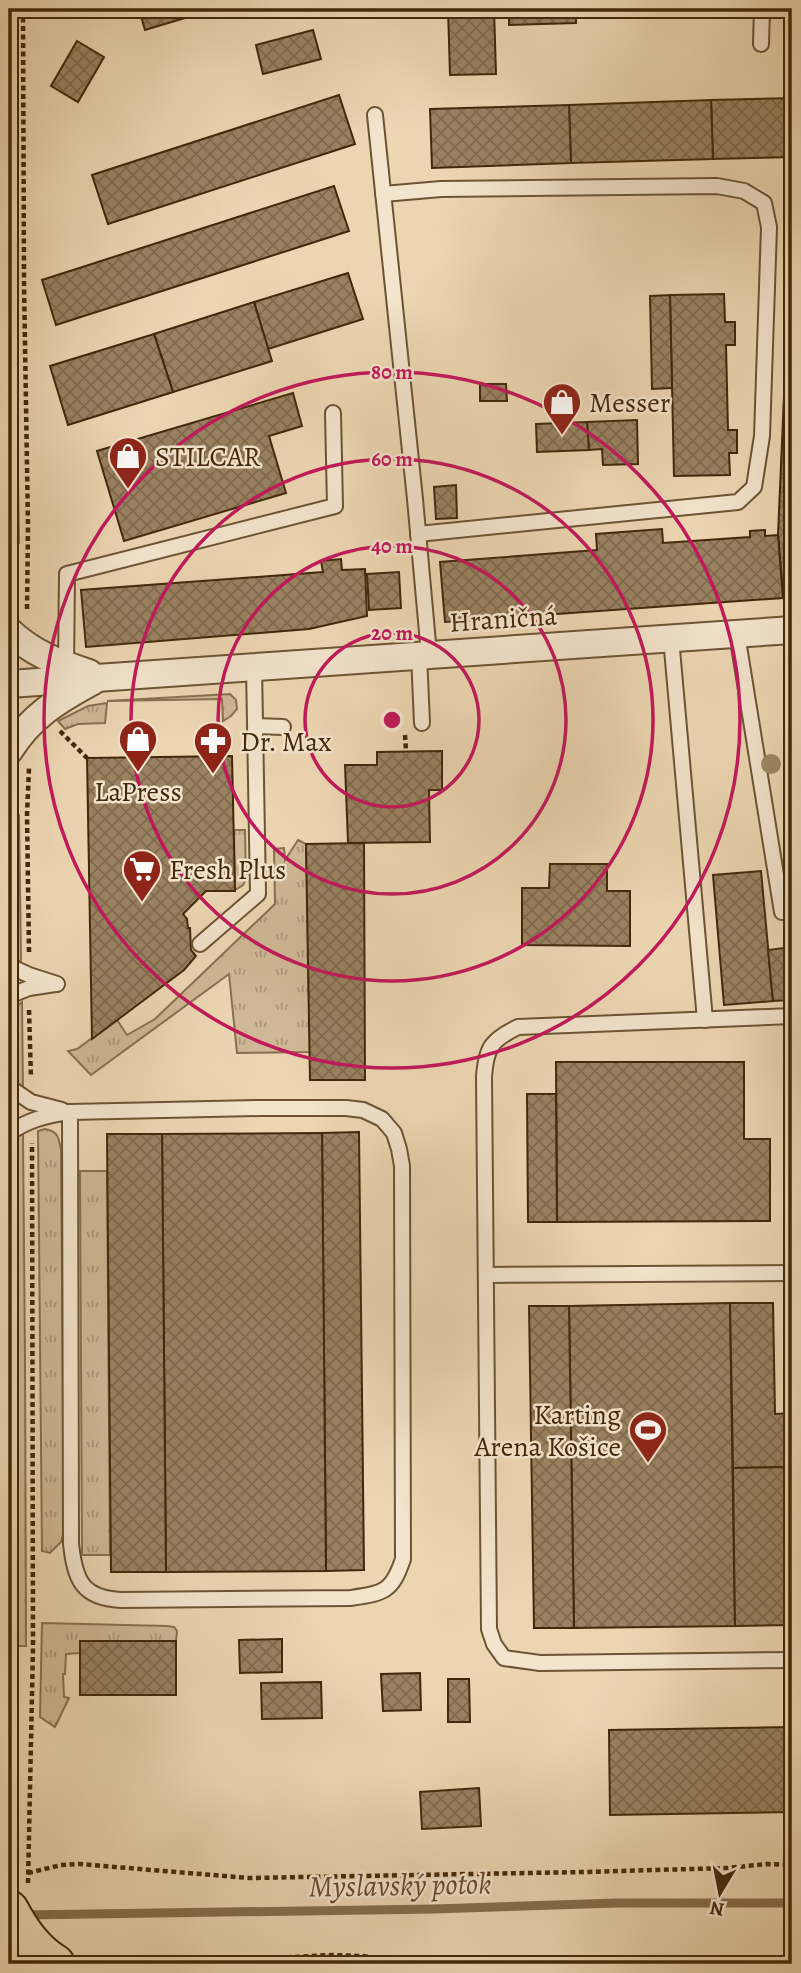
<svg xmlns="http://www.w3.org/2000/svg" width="801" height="1973" font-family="Alegreya,serif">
<defs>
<pattern id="grass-tufts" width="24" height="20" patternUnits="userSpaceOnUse" patternTransform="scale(1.75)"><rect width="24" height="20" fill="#cfb895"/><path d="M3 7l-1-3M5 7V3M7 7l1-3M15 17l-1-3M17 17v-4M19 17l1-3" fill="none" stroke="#aa9678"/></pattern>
<pattern id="building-cross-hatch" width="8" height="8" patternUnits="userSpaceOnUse" patternTransform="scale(1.75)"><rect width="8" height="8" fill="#9a8261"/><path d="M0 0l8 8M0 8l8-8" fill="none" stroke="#7f6a4e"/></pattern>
</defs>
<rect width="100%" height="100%" fill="#ecd6b2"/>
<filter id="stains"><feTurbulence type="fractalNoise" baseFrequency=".00286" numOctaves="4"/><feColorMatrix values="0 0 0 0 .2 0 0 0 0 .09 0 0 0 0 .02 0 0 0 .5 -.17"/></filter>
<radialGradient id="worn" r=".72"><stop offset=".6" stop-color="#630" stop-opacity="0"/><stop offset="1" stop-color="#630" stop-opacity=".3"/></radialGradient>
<g fill="url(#grass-tufts)" stroke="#88704f" stroke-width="2">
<path d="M9 9H17L16 357 19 543 16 546H9Z"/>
<path d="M230 694 236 700 237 709 231 716 223 721 222 699 107 701Z"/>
<path d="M107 703 105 723 78 724 65 729 58 721 88 706Z"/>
<path d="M9 815H19L21 961 14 960 9 956Z"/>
<path d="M234 830H245L246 879 243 885 235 890Z"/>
<path d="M298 840 306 844 310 1052 237 1053 229 974 91 1075 68 1051 77 1049 117 1020 127 1035 155 1019 275 904 274 849 284 848 285 860Z"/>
<path d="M22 1002 23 1092 9 1080V1014Z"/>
<path d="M45 1129C58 1131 59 1138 61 1150L64 1530 61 1542 50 1553 42 1551 38 1131Z"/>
<path d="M23 1134 25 1356 26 1646H16L9 1625V1145L18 1135Z"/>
<path d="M80 1171H107L110 1555H82Z"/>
<path d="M42 1623 167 1626 174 1627 177 1631 176 1641H81L80 1653 66 1654 65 1674H63L64 1697 69 1698 55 1727 40 1717Z"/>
</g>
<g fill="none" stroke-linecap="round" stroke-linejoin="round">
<path stroke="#856d4c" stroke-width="9" d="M24 1915 434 1909 617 1903H792"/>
</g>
<g fill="url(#building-cross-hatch)" stroke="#422809" stroke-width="2">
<path d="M139 9H215L145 30Z"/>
<path d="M448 9H494L496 74 450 75Z"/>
<path d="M509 9H576V23L509 25Z"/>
<path d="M313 30 321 59 263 74 256 45Z"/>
<path d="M77 41 104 57 78 102 51 86Z"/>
<path d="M339 95 355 144 108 224 92 175Z"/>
<path d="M792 98V157L713 159 711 100Z"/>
<path d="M711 100 713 159 571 163 569 105Z"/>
<path d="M569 105 571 163 432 168 430 109Z"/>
<path d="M334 186 349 231 56 325 42 280Z"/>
<path d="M791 192H792V396H784Z"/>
<path d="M348 273 363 319 268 349 254 302Z"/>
<path d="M724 294 725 322H735V345H726L728 430H737V453H729L730 475 674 476 670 295Z"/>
<path d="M670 295 672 388 652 389 650 296Z"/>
<path d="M254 302 272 361 173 392 154 334Z"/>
<path d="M154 334 173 392 68 425 50 366Z"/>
<path d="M480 384H506L507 401H480Z"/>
<path d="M293 393 302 426 269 436 286 493 124 541 97 451Z"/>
<path d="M784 396H792V597L783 598 778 535Z"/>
<path d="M637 420 638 464 603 465 602 449 589 450 587 422Z"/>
<path d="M587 422 589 450 537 452 536 424Z"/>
<path d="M456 485 457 518 436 519 434 487Z"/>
<path d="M662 529 663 543 750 537V531L765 530V536L778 535 783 598 445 622 440 562 597 550 596 534Z"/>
<path d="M341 559 342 570 365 569 367 616 309 629 86 647 81 590 323 572 321 561Z"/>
<path d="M399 572 401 608 369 610 367 574Z"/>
<path d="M442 751V790H429L430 842 348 843 345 765H377V752Z"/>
<path d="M232 756 235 891H206L183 914 187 919 188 928H190L191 950 196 956 184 970 92 1039 87 758Z"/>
<path d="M364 843 365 1080H310L306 844Z"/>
<path d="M550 864H607V891H630V946L522 945V888H549Z"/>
<path d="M761 871 773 1001 724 1005 713 875Z"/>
<path d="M790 947 792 960V1000L773 1001 768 950Z"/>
<path d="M556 1062H744V1139H770V1221L557 1222Z"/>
<path d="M527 1094H556L557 1222H528Z"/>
<path d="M359 1132 364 1570 326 1571 322 1133Z"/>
<path d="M322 1133 326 1571 166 1572 162 1134Z"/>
<path d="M107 1134H162L166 1572H111Z"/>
<path d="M730 1303 735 1626 574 1628 569 1306Z"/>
<path d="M730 1303H773L775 1414 792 1413V1467L733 1468Z"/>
<path d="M529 1306H569L574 1628H534Z"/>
<path d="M792 1467V1625L735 1626 733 1468Z"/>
<path d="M282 1639V1672L240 1673 239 1640Z"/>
<rect x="80" y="1641" width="96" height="54"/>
<path d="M420 1673 421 1710 383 1711 381 1674Z"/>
<path d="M448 1679H469L470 1722H448Z"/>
<path d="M321 1682 322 1718 262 1719 261 1683Z"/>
<path d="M792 1727V1812L610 1815 609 1730Z"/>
<path d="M479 1788 481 1826 422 1829 420 1792Z"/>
</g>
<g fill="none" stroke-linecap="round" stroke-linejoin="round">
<g stroke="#6c5433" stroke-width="18">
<g id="lane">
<path d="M761 44 762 9"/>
<path d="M375 115 415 499 429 654"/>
<path d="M383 194 441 189 717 186 744 191 764 203 769 227 762 436 754 487 738 502 418 534"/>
<path d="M737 634 782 912"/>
<path d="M671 638 705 1020"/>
<path d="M419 655 422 723"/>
<path d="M66 666 67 574 335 506 333 413"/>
<path d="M256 726 283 727"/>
<path d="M200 944 258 894 254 666"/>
<path d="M9 966 29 975 57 984"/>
<path d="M9 996 29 988 55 984"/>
<path d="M792 1016 518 1027C491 1040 486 1048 484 1077L489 1629 494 1644 504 1658 540 1663 792 1660"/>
<path d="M9 1087 31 1102 62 1110"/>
<path d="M9 1133C28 1120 47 1115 70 1112L260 1108H346L363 1110 382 1119 394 1133 399 1149 402 1166 403 1559C392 1592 384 1593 351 1598L121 1600C82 1598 75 1580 71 1544L70 1112"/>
<path d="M486 1275 792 1273"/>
</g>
</g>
<g stroke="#6c5433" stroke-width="30">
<g id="street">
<path d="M9 631C32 653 58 663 89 673"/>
<path d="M9 684 792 630"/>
<path d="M9 751C31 716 58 700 93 681"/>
</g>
</g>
<g stroke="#422809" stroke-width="42">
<path id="highway" d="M9 1910C21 1932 34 1951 55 1964"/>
</g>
<g stroke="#422809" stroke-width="4.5" stroke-dasharray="5 3.5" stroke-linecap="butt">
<path d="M23 9 24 283 28 526 27 610"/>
<path d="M60 731 87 758"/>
<path d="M405 735 406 751"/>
<path d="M29 952 27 815 29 768"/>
<path d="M29 1010 31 1078"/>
<path d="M28 1873 61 1865 79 1864 249 1878 583 1872 727 1868 767 1864 792 1865"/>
<path d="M28 1883 33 1647 32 1143"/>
<path d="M88 1961 103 1964"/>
<path d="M159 1964 332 1955 363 1956 415 1964"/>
</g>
<use href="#lane" stroke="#f3e4cd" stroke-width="14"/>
<use href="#street" stroke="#f3e4cd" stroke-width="26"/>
<use href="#highway" stroke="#ecd6b2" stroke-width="38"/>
</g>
<circle fill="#9e8664" cx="771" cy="764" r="10"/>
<g fill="none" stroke="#c2185b" stroke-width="3.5">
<circle cx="392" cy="720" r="87"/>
<circle cx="392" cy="720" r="174"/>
<circle cx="392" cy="720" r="261"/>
<circle cx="392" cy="720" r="348"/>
</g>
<defs>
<g id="shop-pin" transform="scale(2.0125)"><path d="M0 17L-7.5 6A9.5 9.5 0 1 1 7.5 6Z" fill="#8f2418" stroke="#f3e4cd"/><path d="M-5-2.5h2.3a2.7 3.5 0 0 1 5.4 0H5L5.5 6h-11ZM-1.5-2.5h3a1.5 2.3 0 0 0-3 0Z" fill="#fff"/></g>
<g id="pharmacy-pin" transform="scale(2.0125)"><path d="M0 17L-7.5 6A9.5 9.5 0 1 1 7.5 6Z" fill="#8f2418" stroke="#f3e4cd"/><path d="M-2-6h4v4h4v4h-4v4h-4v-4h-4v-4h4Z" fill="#fff"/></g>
<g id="supermarket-pin" transform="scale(2.0125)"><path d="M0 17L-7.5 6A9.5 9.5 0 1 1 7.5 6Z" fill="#8f2418" stroke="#f3e4cd"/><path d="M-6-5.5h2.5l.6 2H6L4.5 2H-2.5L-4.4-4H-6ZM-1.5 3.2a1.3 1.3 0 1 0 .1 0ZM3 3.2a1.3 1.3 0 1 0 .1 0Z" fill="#fff"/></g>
<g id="stadium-pin" transform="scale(2.0125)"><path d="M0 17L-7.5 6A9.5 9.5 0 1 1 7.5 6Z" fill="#8f2418" stroke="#f3e4cd"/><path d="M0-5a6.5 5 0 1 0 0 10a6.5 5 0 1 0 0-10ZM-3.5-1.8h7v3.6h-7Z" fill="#fff"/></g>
</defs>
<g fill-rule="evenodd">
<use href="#shop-pin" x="562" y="402"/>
<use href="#shop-pin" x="128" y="456"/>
<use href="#shop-pin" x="138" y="739"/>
<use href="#pharmacy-pin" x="213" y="741"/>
<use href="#supermarket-pin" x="142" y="869"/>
<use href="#stadium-pin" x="648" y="1430"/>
</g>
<g text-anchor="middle" stroke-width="5" stroke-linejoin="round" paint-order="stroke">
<g font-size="28" fill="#422809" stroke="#f3e4cd" text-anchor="start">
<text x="589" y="412">Messer</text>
<text x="155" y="466">STILCAR</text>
<text x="240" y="751">Dr. Max</text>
<text x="138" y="801" text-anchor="middle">LaPress</text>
<text x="169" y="879">Fresh Plus</text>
<text x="621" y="1424" text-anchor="end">Karting<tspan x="621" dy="32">Arena Košice</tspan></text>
</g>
<g font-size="28" fill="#422809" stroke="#f3e4cd">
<text transform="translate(503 618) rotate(-4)" y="10">Hraničná</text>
</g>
<g font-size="30" font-style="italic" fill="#644a2b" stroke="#f3e4cd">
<text transform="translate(400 1885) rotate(-1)" y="10">Myslavský potok</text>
</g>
</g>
<circle cx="392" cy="720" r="10" fill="#c2185b" stroke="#f3e4cd" stroke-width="3.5"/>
<g font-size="21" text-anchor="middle" font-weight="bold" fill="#c2185b" stroke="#f3e4cd" stroke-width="5" stroke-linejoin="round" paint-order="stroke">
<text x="392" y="379">80 m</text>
<text x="392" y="466">60 m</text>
<text x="392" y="553">40 m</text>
<text x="392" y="640">20 m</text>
</g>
<rect width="801" height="1973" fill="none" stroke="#ecd6b2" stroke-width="35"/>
<rect x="10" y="10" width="780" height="1952" fill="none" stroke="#422809" stroke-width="3.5"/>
<rect x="18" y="18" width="766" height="1938" fill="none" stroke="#422809" stroke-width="2"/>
<g transform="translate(720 1893) rotate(190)" stroke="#f3e4cd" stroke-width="5" paint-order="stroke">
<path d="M0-5L12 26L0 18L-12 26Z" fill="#422809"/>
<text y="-10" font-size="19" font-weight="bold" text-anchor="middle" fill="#422809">N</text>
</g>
<rect width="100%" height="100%" filter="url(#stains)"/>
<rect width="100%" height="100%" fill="url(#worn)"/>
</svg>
